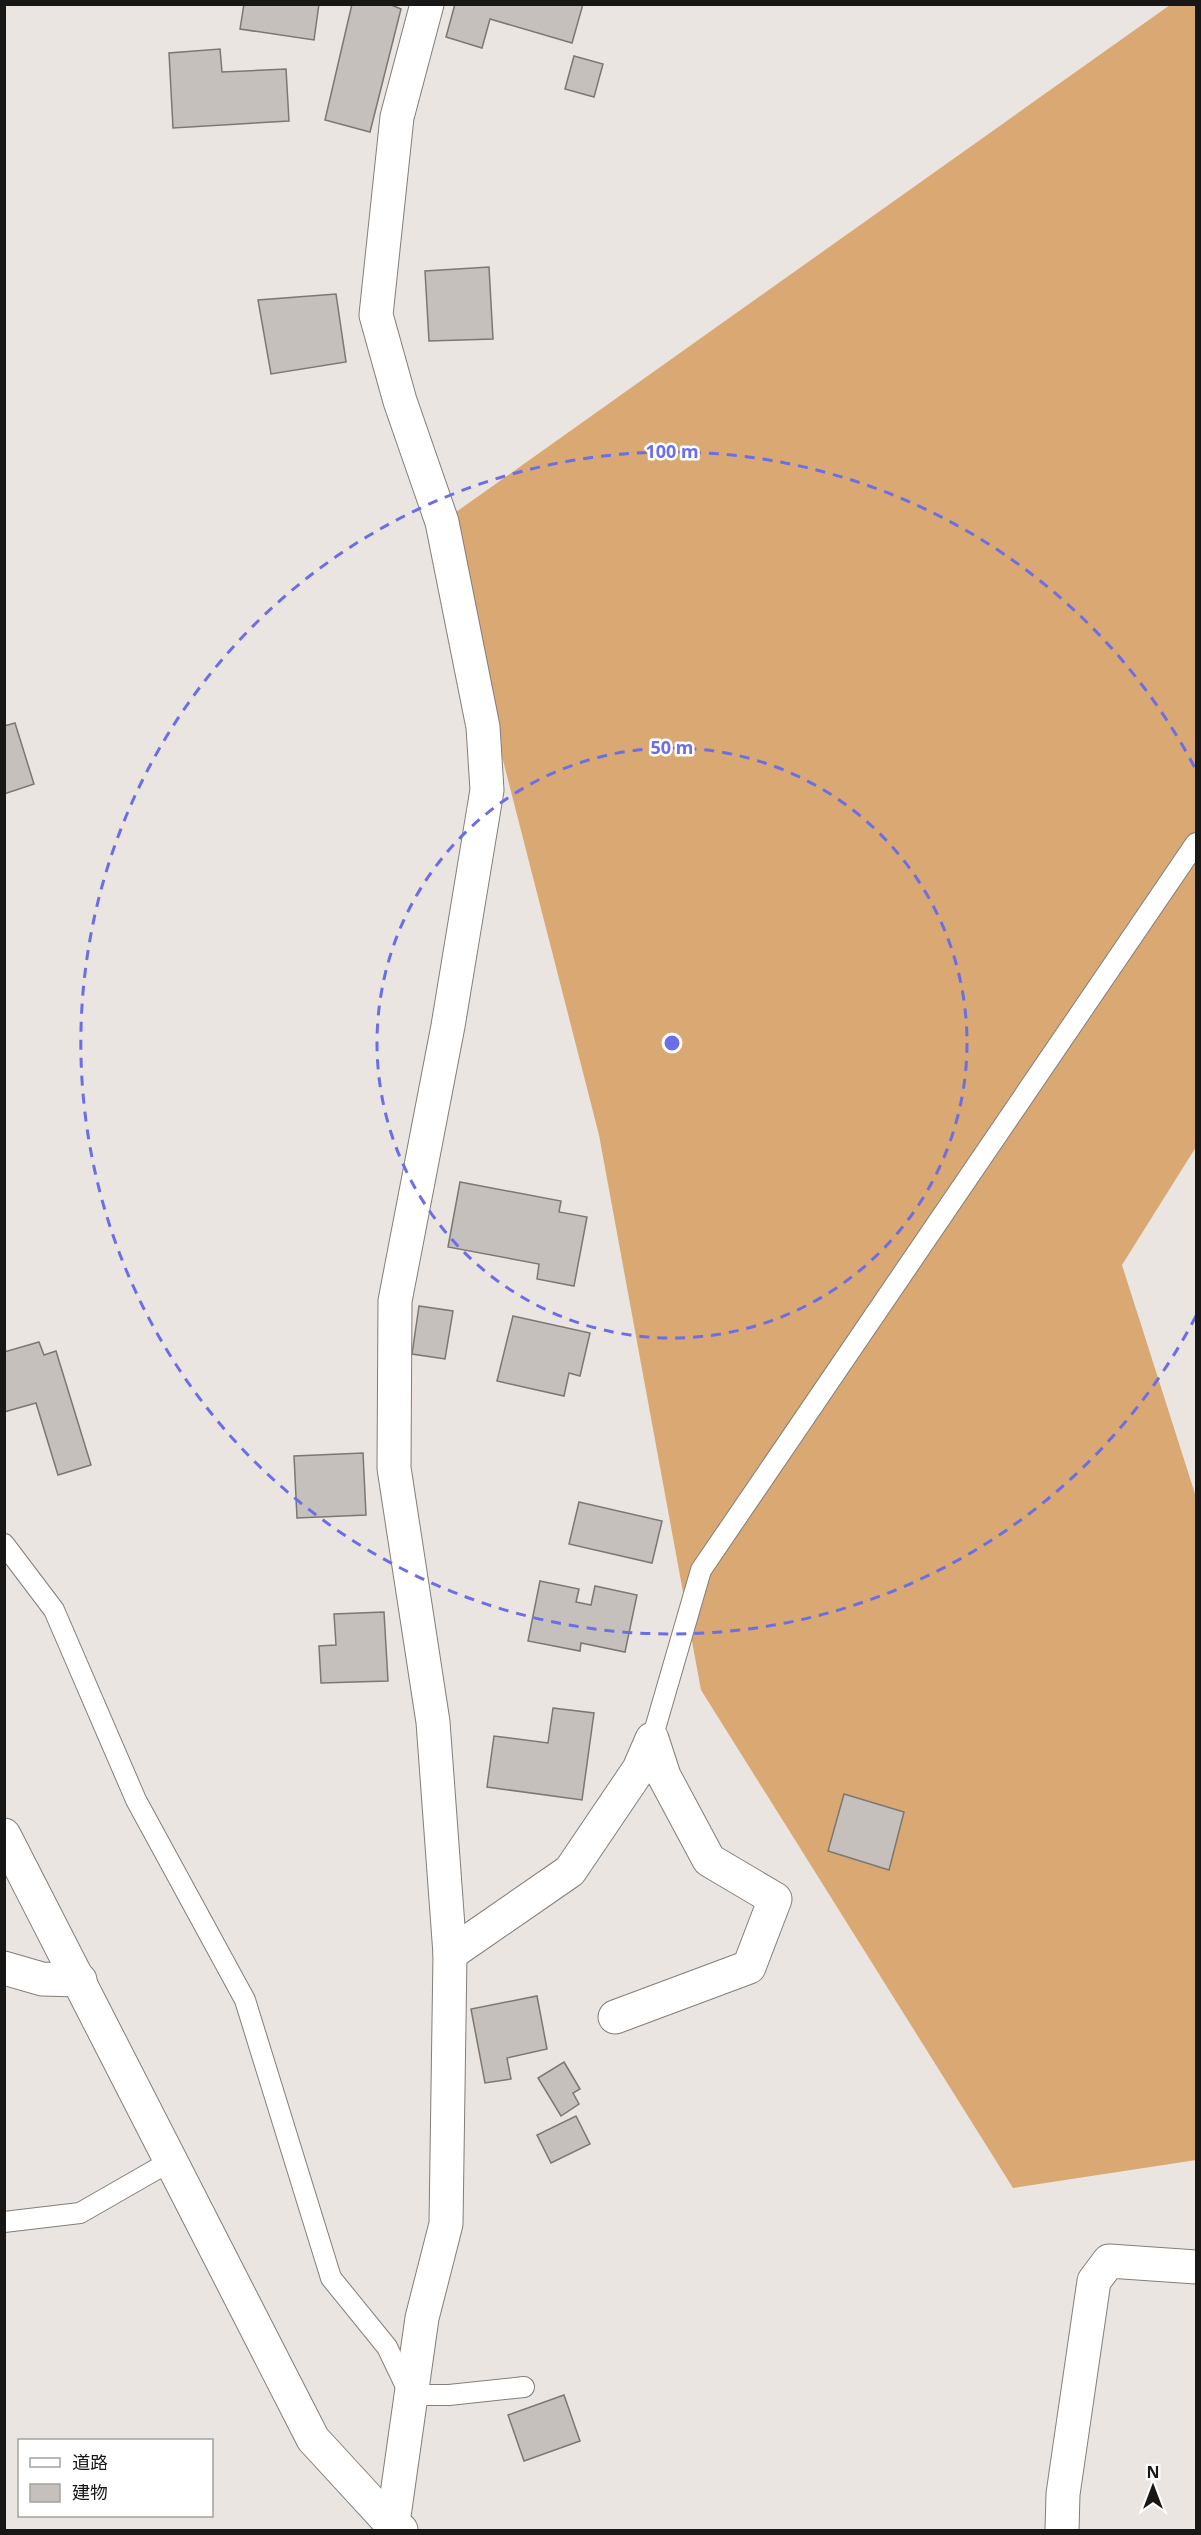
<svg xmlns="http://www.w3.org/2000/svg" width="1201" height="2535" font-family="'Noto Sans','Noto Sans JP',sans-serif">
<rect width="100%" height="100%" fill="#eae5e0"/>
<path fill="#d9a873" d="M1170 5H1196V1147L1122 1265 1196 1497V2160L1013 2188 701 1690 599 1135 442 522Z"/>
<g fill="#c5c0bb" stroke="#7b7772" stroke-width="1.5">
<path d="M244 4H319L314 40 240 29Z"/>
<path d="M352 4H389L401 9 370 132 325 120Z"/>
<path d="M455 4H583L572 43 490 19 482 48 446 37Z"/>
<path d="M220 49 222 72 286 69 289 121 173 128 169 53Z"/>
<path d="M574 56 603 64 594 97 565 89Z"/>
<path d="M489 267 493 339 429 341 425 271Z"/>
<path d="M336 294 346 362 271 374 258 300Z"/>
<path d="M15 723 34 784 4 794V726Z"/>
<path d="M460 1182 561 1201 559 1212 587 1217 574 1286 537 1279 539 1264 448 1247Z"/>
<path d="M419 1306 453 1311 445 1359 412 1354Z"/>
<path d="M513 1316 590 1333 580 1376 569 1373 564 1396 497 1381Z"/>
<path d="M39 1342 44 1355 56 1351 91 1465 58 1475 36 1403 4 1412V1352Z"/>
<path d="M363 1453 366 1515 297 1518 294 1456Z"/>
<path d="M579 1502 662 1521 652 1563 569 1544Z"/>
<path d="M540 1581 579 1589 576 1602 591 1605 595 1586 637 1595 625 1652 581 1643 580 1651 528 1641Z"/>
<path d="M384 1612 388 1681 321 1683 319 1646 336 1645 334 1614Z"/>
<path d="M553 1708 594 1713 582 1800 487 1787 494 1736 548 1743Z"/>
<path d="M844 1794 904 1812 889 1870 828 1851Z"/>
<path d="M537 1996 547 2049 507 2058 511 2079 485 2083 471 2009Z"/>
<path d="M564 2062 580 2089 573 2093 579 2104 561 2116 538 2078Z"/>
<path d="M576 2116 590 2144 551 2163 537 2135Z"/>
<path d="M564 2395 580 2441 524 2461 508 2415Z"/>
</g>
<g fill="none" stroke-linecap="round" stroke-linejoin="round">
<g stroke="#837e7a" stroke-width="22">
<g id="lane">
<path d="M4 1544 54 1610 136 1800 245 2000 331 2278 387 2347 410 2395H449L524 2387"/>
<path d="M652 1739 701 1570 1196 843"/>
<path d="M4 2222 80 2213 169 2162"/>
</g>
</g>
<g stroke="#837e7a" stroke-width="35">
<g id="street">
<path d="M450 1954 570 1871 639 1769 652 1739 664 1776 709 1860 775 1899 749 1967 615 2017"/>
<path d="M4 1968 42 1979 80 1980"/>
<path d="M392 2530 422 2318 446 2224 450 1954 433 1722 394 1468 395 1301 448 1026 487 790 483 727 442 522 400 401 376 315 397 117 427 4"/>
<path d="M1062 2530 1063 2494 1094 2281 1109 2261 1196 2267"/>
</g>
</g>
<g stroke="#837e7a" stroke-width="35">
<path id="secondary" d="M4 1835 313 2439 393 2526 401 2530"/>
</g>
<use href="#lane" stroke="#fff" stroke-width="20"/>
<use href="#street" stroke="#fff" stroke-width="33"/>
<use href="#secondary" stroke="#fff" stroke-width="33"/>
</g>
<g fill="none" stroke="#6b6ee7" stroke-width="3" stroke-dasharray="10 8">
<circle cx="672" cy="1043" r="295"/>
<path d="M1196 1316A591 591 0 1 1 1196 770"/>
</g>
<circle cx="672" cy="1043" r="9" fill="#6b6ee7" stroke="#fff" stroke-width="3"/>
<g font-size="18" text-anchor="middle" font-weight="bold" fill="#6b6ee7" stroke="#fff" stroke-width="5" stroke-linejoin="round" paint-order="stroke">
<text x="672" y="458">100 m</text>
<text x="672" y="754">50 m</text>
</g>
<rect width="1201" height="2535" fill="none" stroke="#191715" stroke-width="12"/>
<rect x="18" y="2439" width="195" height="78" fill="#ffffff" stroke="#a3a2a1" stroke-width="1.5"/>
<rect x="30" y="2458" width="30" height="9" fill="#ffffff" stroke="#a3a2a1" stroke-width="1.5"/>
<text x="72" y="2469" font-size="18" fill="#191715">道路</text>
<rect x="30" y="2484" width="30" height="18" fill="#c5c0bb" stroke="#a3a2a1" stroke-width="1.5"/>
<text x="72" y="2499" font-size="18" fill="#191715">建物</text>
<g transform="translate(1153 2487)" stroke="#ffffff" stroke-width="4.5" paint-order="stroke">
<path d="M0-4.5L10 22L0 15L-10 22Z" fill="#191715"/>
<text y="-9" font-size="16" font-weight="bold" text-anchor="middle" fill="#191715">N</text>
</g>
</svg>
